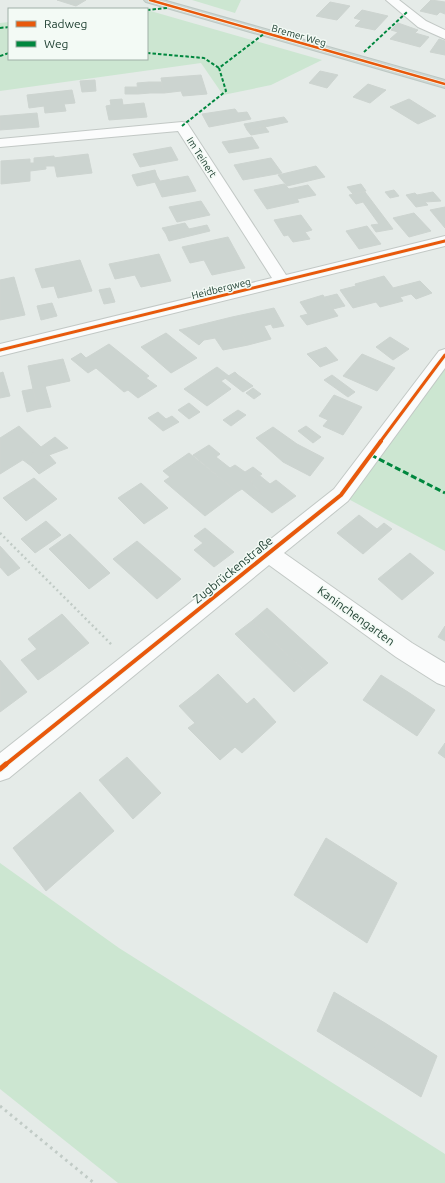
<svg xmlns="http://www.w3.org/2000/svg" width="445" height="1183" font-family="Ubuntu,sans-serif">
<rect width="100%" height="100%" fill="#e5ebe8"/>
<g fill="#cce6d1">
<path d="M192 0H241L235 13Z"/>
<path d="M147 10 322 60 271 85 223 95 201 63 0 91V23L9 22V59H147Z"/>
<path d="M445 369V551L341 495 376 457Z"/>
<path d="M0 863 119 948 445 1154V1183H118L0 1089Z"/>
</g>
<g fill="#ccd4d0" stroke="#cdd4d0">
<path d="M57 0H86L76 6Z"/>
<path d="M431 0 445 2V14L440 12 437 15 420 11Z"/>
<path d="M330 2 350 6 337 20 316 16Z"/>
<path d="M362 10 388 16 375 30 355 26 361 20 354 18Z"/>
<path d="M398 23 418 30 415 33 429 37 420 47 390 39 398 32 391 30Z"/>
<path d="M439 39 445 41V55L430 52Z"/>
<path d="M320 71 338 75 327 88 309 83Z"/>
<path d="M201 75 207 94 183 96 181 91 164 93 161 78Z"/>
<path d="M95 80 96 91 82 92 80 81Z"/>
<path d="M149 82 150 93 138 94 137 83Z"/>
<path d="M149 82H161L164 93H150Z"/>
<path d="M368 84 386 90 370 103 353 97Z"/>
<path d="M125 87H137L138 94H125Z"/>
<path d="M72 90 75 103 64 104 66 111 45 113 44 106 29 108 27 95Z"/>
<path d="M122 99 123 105 144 103 147 117 109 120 106 106 111 105 110 100Z"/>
<path d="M409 99 436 116 418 124 390 107Z"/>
<path d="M235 109 238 113 247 112 251 119 209 127 202 114Z"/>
<path d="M37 113 39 127 0 130V116Z"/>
<path d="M284 117 288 122 265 127 261 121Z"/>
<path d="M261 121 265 127 247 130 244 124Z"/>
<path d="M265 127 269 132 251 135 247 130Z"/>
<path d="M252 137 259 148 229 153 222 142Z"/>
<path d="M171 147 178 160 140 167 133 154Z"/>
<path d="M88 154 92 173 57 177 53 158Z"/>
<path d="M54 156 55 166H46L45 157Z"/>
<path d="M45 157 46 169 30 171V163H34V158Z"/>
<path d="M271 158 282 173 243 180 234 165Z"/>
<path d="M30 159V181L1 184V161Z"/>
<path d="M316 166 325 177 287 186 278 175Z"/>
<path d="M155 170 157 176 134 180 132 175Z"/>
<path d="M157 176 160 181 137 186 134 180Z"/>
<path d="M188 176 196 191 162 197 155 182Z"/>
<path d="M284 184 289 189 308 185 316 195 297 199 299 202 267 209 254 190Z"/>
<path d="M361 184 366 191 353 194 347 187Z"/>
<path d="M394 190 399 196 390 198 385 192Z"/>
<path d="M365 192 393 229 376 232 371 225 379 224 363 202 356 204 349 195Z"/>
<path d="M433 192 441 201 425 202 428 205 416 207 406 195 415 193 417 195Z"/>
<path d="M201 201 210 215 177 222 169 207Z"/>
<path d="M445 207V228L430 210Z"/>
<path d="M414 213 431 231 409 237 393 218Z"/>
<path d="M301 215 312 230 305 232 310 239 293 242 288 235 284 236 274 220Z"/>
<path d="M185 223 189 229 166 234 162 228Z"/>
<path d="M207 225 210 231 169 241 166 234Z"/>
<path d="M367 226 381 244 359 249 346 231Z"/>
<path d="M228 237 245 268 212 275 204 260 190 263 182 247Z"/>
<path d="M159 254 171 281 141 287 135 275 115 279 109 264Z"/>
<path d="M80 260 92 291 58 298 54 286 42 288 35 269Z"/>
<path d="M384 276 403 301 380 307 376 302 353 308 340 290 356 286 355 284Z"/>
<path d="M14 277 25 315 0 320V280Z"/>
<path d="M420 281 432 293 416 299 411 294 400 297 393 288Z"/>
<path d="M110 288 115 302 104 304 99 290Z"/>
<path d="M337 294 345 306 333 309 325 297Z"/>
<path d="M323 295 338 316 307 325 300 316 308 314 300 302Z"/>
<path d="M52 303 57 316 41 320 37 306Z"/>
<path d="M274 308 284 326 273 328 271 324 264 326 271 339 248 345 232 317Z"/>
<path d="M232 317 248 345 223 350 215 338 204 340 199 345 179 330Z"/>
<path d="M166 333 197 358 171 373 141 347Z"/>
<path d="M390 337 409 349 393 360 376 347Z"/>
<path d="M109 344 149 376 146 378 157 386 138 398 128 390 124 392 96 368 88 373 71 359 81 353 86 358Z"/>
<path d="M326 347 338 360 320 367 307 354Z"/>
<path d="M362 354 395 368 377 391 343 376Z"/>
<path d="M63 359 70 381 33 389 28 366Z"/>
<path d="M217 367 229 376 221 381 231 389 207 406 184 389Z"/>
<path d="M3 372 10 396 0 398V373Z"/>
<path d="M235 372 238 375 253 386 243 392 225 378Z"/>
<path d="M332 375 355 392 348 397 324 380Z"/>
<path d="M45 386 51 407 38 409 33 389Z"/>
<path d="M253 388 261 394 254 399 246 393Z"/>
<path d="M33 389 38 409 27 412 22 391Z"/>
<path d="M334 395 362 407 343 435 323 426 328 420 319 416Z"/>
<path d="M189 403 200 412 189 419 178 410Z"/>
<path d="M238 410 246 415 231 426 223 420Z"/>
<path d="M158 412 166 419 172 416 179 422 163 431 148 418Z"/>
<path d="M19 426 42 448 0 474V438Z"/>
<path d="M306 426 321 437 313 443 298 431Z"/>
<path d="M273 427 297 444 324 458 310 476 283 462 256 438Z"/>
<path d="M55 437 68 448 49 455 31 466 23 460Z"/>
<path d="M209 445 220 454 216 457 230 468 235 465 245 472 253 467 262 474 250 482 261 492 253 498 242 489 237 492 193 455Z"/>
<path d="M189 453 237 492 205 516 164 481 170 477 163 471Z"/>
<path d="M49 455 56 463 39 474 31 466Z"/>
<path d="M259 475 270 484 276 480 296 496 272 513 253 498 261 492 250 482Z"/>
<path d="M34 478 57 499 26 521 3 498Z"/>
<path d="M141 483 168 508 144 524 118 498Z"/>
<path d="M359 515 377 529 384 523 392 529 363 554 337 533Z"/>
<path d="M46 521 61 535 35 553 21 539Z"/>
<path d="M205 528 234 552 214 567 194 550 203 543 194 536Z"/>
<path d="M70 534 110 573 89 589 49 549Z"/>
<path d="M137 541 181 579 157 599 113 559Z"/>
<path d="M0 546 20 568 8 576 0 567Z"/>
<path d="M410 553 434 573 402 600 378 579Z"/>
<path d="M267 608 328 663 311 677 252 621Z"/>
<path d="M62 614 89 643 54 669 28 639Z"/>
<path d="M252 621 311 677 294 692 235 634Z"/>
<path d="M445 626V641L438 637Z"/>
<path d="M37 649 54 669 38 680 21 660Z"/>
<path d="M0 660 27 692 0 712Z"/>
<path d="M218 674 247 704 254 698 276 722 251 745 197 692Z"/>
<path d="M381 675 408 692 390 718 363 700Z"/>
<path d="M197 692 251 745 242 753 235 747 220 760 188 728 195 723 179 706Z"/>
<path d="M408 692 435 710 417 736 390 718Z"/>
<path d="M445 743V758L438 753Z"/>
<path d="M127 757 161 793 133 819 99 780Z"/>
<path d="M80 792 114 831 46 891 13 848Z"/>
<path d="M326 838 397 883 367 943 294 895Z"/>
<path d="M334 992 385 1023 368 1063 317 1031Z"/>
<path d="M385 1023 437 1056 421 1097 368 1063Z"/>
</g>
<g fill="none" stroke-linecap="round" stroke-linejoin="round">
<g stroke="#c2c8c5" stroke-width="2">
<g id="minor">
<path d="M386 0H399L426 21 445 30V39L418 27Z"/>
<path d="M182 122 187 123 189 126 286 275 445 236V246L0 356V344L272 278 178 131 0 147V139Z"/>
<path d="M445 349V368L348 501 284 553 412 643 445 663V686L437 683 396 657 269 565 9 778 0 781V753L334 489 439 351Z"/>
</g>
</g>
<g stroke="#bcc7c3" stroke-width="2">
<path id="major" d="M144 0H163L445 80V88L146 2Z"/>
</g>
<path stroke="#c1cbc6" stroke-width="2.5" stroke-dasharray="2 3" stroke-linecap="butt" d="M0 533 113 646"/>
<path stroke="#c1cbc6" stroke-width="3" stroke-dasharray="2.5 4" stroke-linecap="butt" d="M0 1106 94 1183"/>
<use href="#minor" fill="#fbfcfc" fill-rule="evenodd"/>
<use href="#major" fill="#cdd7d3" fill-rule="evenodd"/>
<g stroke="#00873e" stroke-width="2" stroke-dasharray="3.5 2" stroke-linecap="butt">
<path d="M147 10 167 8"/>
<path d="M0 28 9 27"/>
<path d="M364 52 407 12"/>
<path d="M147 53 204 58 219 68"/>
<path d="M0 56 9 53"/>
<path d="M182 126 226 91 219 68 265 33"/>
</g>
<path stroke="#00873e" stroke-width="3" stroke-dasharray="6 3" stroke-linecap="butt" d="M371 455 445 493"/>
<g stroke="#f3faf5" stroke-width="4">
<path id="cycleway-far3" d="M150 0 445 84"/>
</g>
<g stroke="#f3faf5" stroke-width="5">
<g id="cycleway-far2">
<path d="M0 350 445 241"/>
<path d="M380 442 445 355"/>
</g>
</g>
<g stroke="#f3faf5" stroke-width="6">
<path id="cycleway-far1" d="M5 765 341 495 381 441"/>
</g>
<g stroke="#f3faf5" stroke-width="8">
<path id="cycleway" d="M0 769 6 764"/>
</g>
<use href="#cycleway-far3" stroke="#e8590c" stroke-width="2.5"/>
<use href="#cycleway-far2" stroke="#e8590c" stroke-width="3"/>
<use href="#cycleway-far1" stroke="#e8590c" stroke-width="4"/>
<use href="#cycleway" stroke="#e8590c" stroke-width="5"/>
</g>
<g text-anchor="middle" stroke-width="3" stroke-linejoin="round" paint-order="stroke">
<g font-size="10" fill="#204133" stroke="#f3faf5">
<text transform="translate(299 35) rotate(16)" y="4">Bremer Weg</text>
<text transform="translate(202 157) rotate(57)" y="4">Im Teinert</text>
<text transform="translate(221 288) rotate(-14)" y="4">Heidbergweg</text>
</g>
<g font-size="12" fill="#204133" stroke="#f3faf5">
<text transform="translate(233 570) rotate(-39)" y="4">Zugbrückenstraße</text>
<text transform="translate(356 616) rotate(36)" y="4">Kaninchengarten</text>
</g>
</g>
<rect x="8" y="8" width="140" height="52" fill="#f3faf5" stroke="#9fb0a7"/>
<rect x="16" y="21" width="20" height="6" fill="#e8590c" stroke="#9fb0a7"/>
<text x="44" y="28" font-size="12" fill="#204133">Radweg</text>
<rect x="16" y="41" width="20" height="6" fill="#00873e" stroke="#9fb0a7"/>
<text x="44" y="48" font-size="12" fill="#204133">Weg</text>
</svg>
